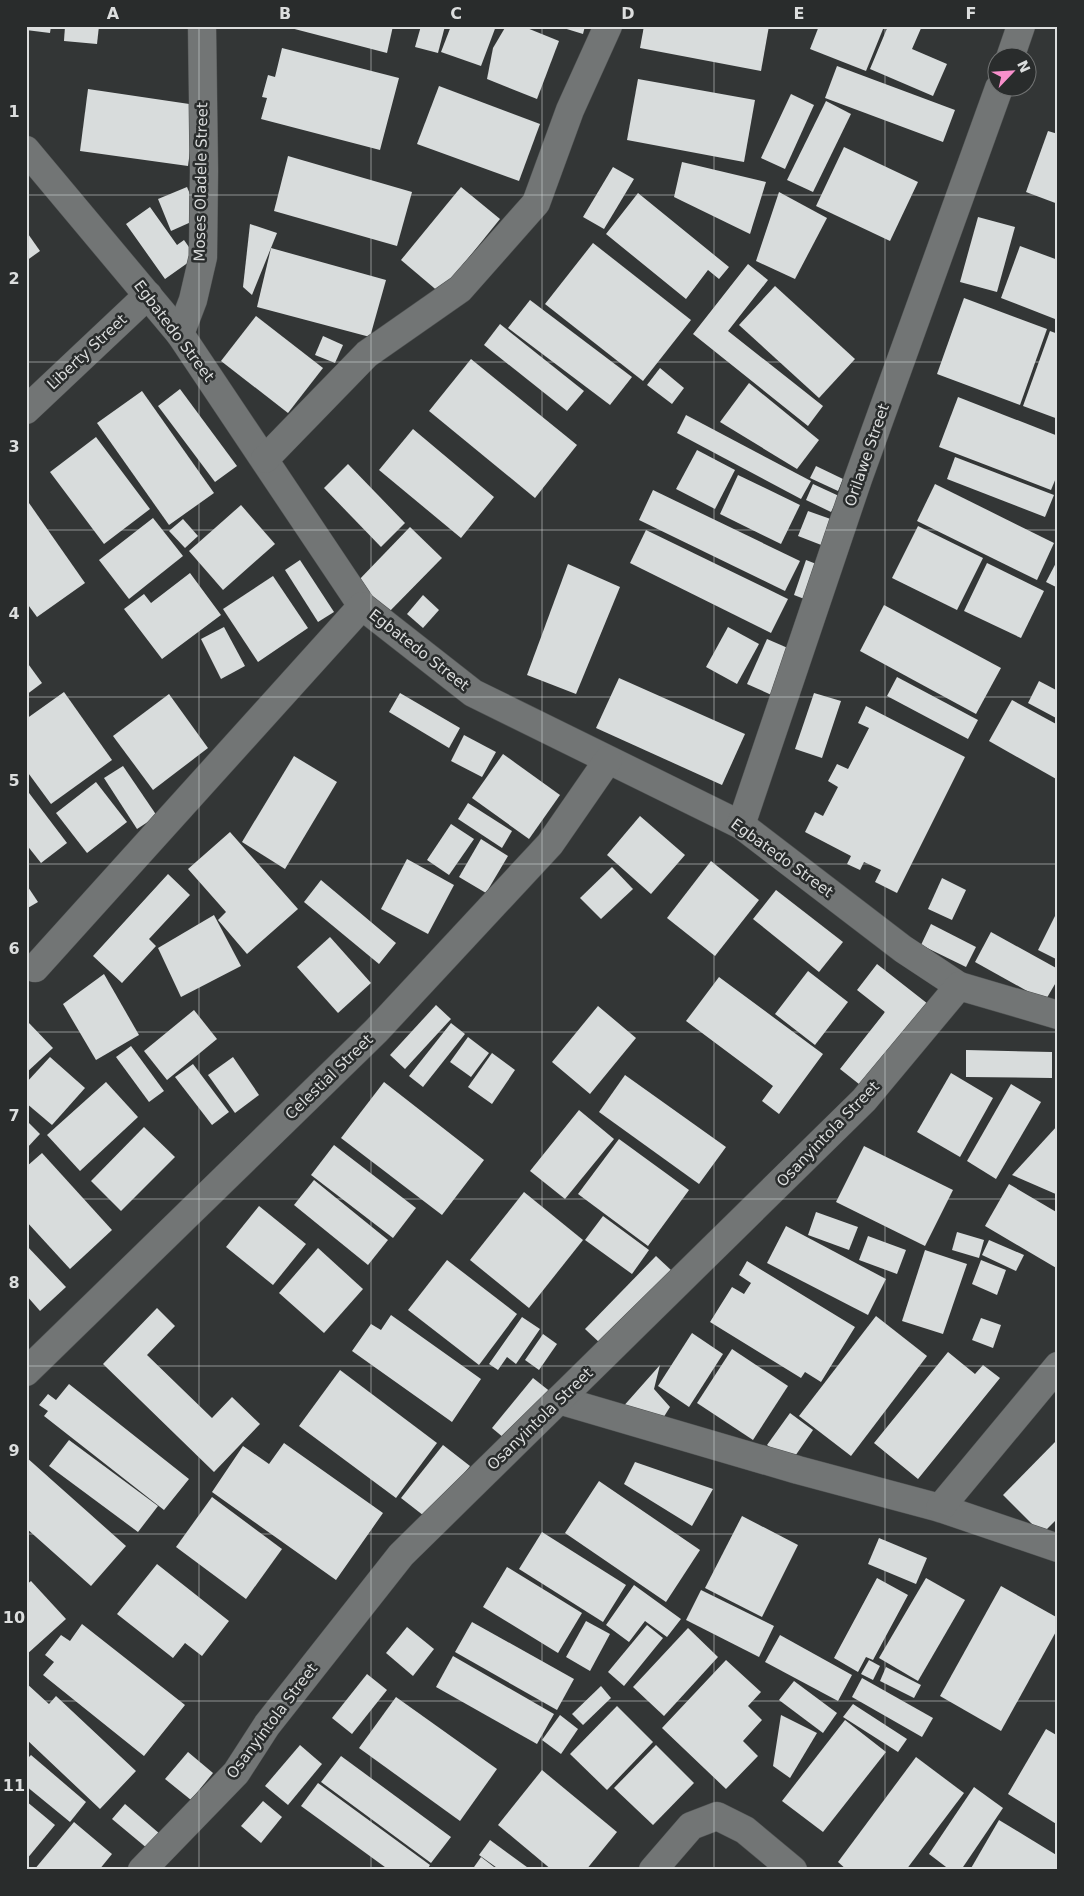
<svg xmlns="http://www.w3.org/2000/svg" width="1084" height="1896" font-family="'DejaVu Sans',sans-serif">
<rect width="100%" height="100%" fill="#333636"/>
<g fill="#d8dcdc">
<path d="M26 26H51L50 33 26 30Z"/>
<path d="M65 26H99L97 44 64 41Z"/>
<path d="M283 26H393L387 53Z"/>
<path d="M421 26H445L438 53 415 47Z"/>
<path d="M451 26H496L481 66 441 52Z"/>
<path d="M506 26H522L559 41 537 99 487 79 493 48Z"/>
<path d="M557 26H585L583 34Z"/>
<path d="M644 26H769L761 71 640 48Z"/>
<path d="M819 26H876L883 29 866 71 810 49Z"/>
<path d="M888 26H922L912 49 947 64 933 96 870 69Z"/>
<path d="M282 48 399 78 380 150 261 119 267 98 262 97 268 75 275 77Z"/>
<path d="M837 66 955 110 943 142 825 98Z"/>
<path d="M638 79 755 100 744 162 627 140Z"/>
<path d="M439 86 540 124 519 181 417 144Z"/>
<path d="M88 89 196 105 188 166 80 151Z"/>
<path d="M791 94 814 105 785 169 761 158Z"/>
<path d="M826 101 851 114 813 192 787 180Z"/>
<path d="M1048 131 1058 134V204L1026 192Z"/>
<path d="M844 147 918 182 890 241 816 206Z"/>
<path d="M288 156 412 192 397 246 274 211Z"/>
<path d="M682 162 766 182 750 234 674 197Z"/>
<path d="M613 167 634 179 604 229 583 217Z"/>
<path d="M187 187 200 218 171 231 158 199Z"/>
<path d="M461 187 500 219 440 293 401 260Z"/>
<path d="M779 192 827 218 795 279 756 261Z"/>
<path d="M638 193 729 267 719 279 708 270 686 299 606 234Z"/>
<path d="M150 207 177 245 184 240 196 257 165 279 126 224Z"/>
<path d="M978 217 1015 227 997 292 960 282Z"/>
<path d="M250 224 277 233 252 295 243 287Z"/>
<path d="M26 231 40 251 26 261Z"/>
<path d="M593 243 691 320 643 381 545 304Z"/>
<path d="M1020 246 1058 260V312L1055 319 1001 298Z"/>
<path d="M271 248 386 280 370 337 257 307Z"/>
<path d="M748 264 768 280 728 331 823 406 808 426 693 334Z"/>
<path d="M775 286 855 359 819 398 739 325Z"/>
<path d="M964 298 1047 329 1020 405 937 374Z"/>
<path d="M530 300 632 377 610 405 508 328Z"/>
<path d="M256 316 323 368 288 413 221 361Z"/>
<path d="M500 324 584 391 567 411 484 345Z"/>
<path d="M1050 331 1058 334V419L1023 406Z"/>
<path d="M323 336 343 345 335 363 315 355Z"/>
<path d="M471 359 577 445 535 498 429 411Z"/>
<path d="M660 368 684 388 672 404 647 385Z"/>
<path d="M749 383 819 440 797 469 720 422Z"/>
<path d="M180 389 237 466 215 482 158 406Z"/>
<path d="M142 391 214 493 169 525 97 423Z"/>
<path d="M958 397 1058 436V473L1051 490 939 447Z"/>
<path d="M686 415 811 481 801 499 677 433Z"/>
<path d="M413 429 494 497 461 538 379 470Z"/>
<path d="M96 437 150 509 104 544 50 472Z"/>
<path d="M697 450 735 470 715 509 676 489Z"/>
<path d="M955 457 1054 495 1045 517 947 479Z"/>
<path d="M348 464 405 523 381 547 324 488Z"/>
<path d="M816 466 843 479 838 491 810 478Z"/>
<path d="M738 475 800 505 781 544 720 514Z"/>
<path d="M813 484 839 496 831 512 806 500Z"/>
<path d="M935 484 1054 543 1037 580 917 521Z"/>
<path d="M653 490 800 561 785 591 639 520Z"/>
<path d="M29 503 85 583 37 617 26 602V505Z"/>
<path d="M241 505 275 544 223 590 189 551Z"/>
<path d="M808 511 839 522 829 548 798 536Z"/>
<path d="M153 518 183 556 129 599 99 560Z"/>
<path d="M183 519 198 536 185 548 169 531Z"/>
<path d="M918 526 983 558 957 610 892 578Z"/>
<path d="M410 527 442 558 387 614 356 583Z"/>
<path d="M646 530 788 599 771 633 630 563Z"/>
<path d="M1058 559V588L1046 582Z"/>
<path d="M300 560 334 612 318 622 285 570Z"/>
<path d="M806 560 819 565 807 600 794 595Z"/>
<path d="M987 563 1044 591 1021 638 964 611Z"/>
<path d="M568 564 620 587 576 694 527 675Z"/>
<path d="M190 573 221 615 162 659 124 609 144 594 151 603Z"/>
<path d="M273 576 308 628 258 662 223 609Z"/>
<path d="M423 595 439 610 423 628 407 614Z"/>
<path d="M884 605 1001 668 976 714 860 651Z"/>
<path d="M224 627 245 666 221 679 201 639Z"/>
<path d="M728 627 759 644 737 684 706 667Z"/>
<path d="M767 639 797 652 776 697 747 684Z"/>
<path d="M26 661 42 683 26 695Z"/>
<path d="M897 677 978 720 968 739 887 696Z"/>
<path d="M619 678 745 734 722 785 596 728Z"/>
<path d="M1039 681 1058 691V719L1028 703Z"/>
<path d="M64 692 112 760 51 804 26 770V719Z"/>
<path d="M400 693 460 728 449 748 389 712Z"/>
<path d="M814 693 841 701 822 758 795 749Z"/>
<path d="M169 694 208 748 153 790 113 736Z"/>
<path d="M1012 700 1058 725V780L989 741Z"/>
<path d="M866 706 965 757 897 893 875 882 881 870 864 862 860 870 847 864 851 856 805 832 815 812 823 816 838 787 828 781 837 764 848 769 869 728 858 723Z"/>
<path d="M464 735 496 752 482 777 451 761Z"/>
<path d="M503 754 560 795 529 839 472 798Z"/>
<path d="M294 756 337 782 285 869 242 842Z"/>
<path d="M123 766 157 816 137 829 104 778Z"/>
<path d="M96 782 127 822 87 853 56 813Z"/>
<path d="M26 789 67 843 41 863 26 844Z"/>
<path d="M468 803 512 831 502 848 458 819Z"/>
<path d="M640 816 685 855 651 894 607 855Z"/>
<path d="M451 824 474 839 449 875 427 860Z"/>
<path d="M230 832 298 909 247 954 218 920 226 912 188 869Z"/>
<path d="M481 839 508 856 486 893 459 877Z"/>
<path d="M407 859 454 885 428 934 381 909Z"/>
<path d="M711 861 759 900 715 956 667 918Z"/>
<path d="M612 867 633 889 601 919 580 898Z"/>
<path d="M168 874 190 895 149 939 156 946 122 983 93 956Z"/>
<path d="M942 878 966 890 952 920 928 909Z"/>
<path d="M321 880 396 943 379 964 304 902Z"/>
<path d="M26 884 38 902 26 909Z"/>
<path d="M776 890 843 942 819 972 753 919Z"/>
<path d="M1058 910V960L1038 950Z"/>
<path d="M214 915 241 966 181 997 158 948Z"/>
<path d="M931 924 976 947 966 967 921 945Z"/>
<path d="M991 932 1058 969V979L1045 1001 975 962Z"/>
<path d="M330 937 371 983 338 1013 297 967Z"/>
<path d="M877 964 928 1004 864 1088 840 1069 885 1012 857 990Z"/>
<path d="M808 971 848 1002 815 1045 775 1014Z"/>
<path d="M104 974 139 1035 96 1060 63 1004Z"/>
<path d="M719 977 823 1054 779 1114 762 1101 773 1086 686 1021Z"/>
<path d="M436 1005 451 1019 405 1069 390 1055Z"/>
<path d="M598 1006 636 1038 590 1094 552 1062Z"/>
<path d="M194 1010 217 1039 167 1080 144 1051Z"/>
<path d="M29 1023 53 1048 26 1073V1025Z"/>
<path d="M451 1023 465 1034 423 1087 409 1076Z"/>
<path d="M468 1037 489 1053 471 1077 450 1062Z"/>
<path d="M131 1046 164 1091 149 1102 116 1057Z"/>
<path d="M966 1050 1052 1052V1078L966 1077Z"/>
<path d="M492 1053 515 1070 492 1104 468 1087Z"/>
<path d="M50 1057 85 1088 52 1125 26 1103V1083Z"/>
<path d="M233 1057 259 1095 235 1113 208 1075Z"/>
<path d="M193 1064 229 1112 212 1125 175 1077Z"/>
<path d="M951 1073 993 1098 960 1157 917 1132Z"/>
<path d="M625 1075 726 1147 699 1184 599 1112Z"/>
<path d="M106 1082 138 1117 80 1171 47 1135Z"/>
<path d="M384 1082 484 1160 442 1215 341 1138Z"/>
<path d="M1011 1084 1041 1102 996 1179 967 1161Z"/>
<path d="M579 1110 614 1139 565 1199 530 1171Z"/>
<path d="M26 1120 40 1134 26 1149Z"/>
<path d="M1058 1125V1195L1012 1175Z"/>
<path d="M144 1127 175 1157 121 1211 91 1181Z"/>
<path d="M619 1139 689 1190 648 1246 578 1194Z"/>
<path d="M334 1145 416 1208 393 1238 311 1175Z"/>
<path d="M864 1146 953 1190 925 1246 836 1202Z"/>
<path d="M42 1153 112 1230 70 1269 26 1221V1167Z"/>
<path d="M314 1180 388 1240 368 1265 294 1205Z"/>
<path d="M1009 1184 1058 1213V1269L985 1226Z"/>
<path d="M524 1192 583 1240 529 1308 470 1260Z"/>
<path d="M259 1206 306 1244 273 1285 226 1247Z"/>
<path d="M816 1212 858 1227 849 1250 808 1235Z"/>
<path d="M603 1216 649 1250 632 1274 585 1240Z"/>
<path d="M786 1226 886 1279 868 1315 767 1263Z"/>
<path d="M957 1232 984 1240 979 1258 952 1250Z"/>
<path d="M868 1236 906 1250 897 1274 859 1260Z"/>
<path d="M989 1240 1024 1255 1016 1271 982 1255Z"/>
<path d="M26 1245 66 1287 40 1311 26 1295Z"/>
<path d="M318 1248 363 1289 324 1333 279 1293Z"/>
<path d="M925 1250 967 1264 943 1334 902 1321Z"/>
<path d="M656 1256 672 1271 601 1344 585 1329Z"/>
<path d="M447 1260 517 1314 479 1365 408 1310Z"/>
<path d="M981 1260 1006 1270 997 1295 972 1284Z"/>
<path d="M747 1261 855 1327 821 1382 805 1372 801 1378 710 1322 732 1287 744 1294 751 1283 739 1275Z"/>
<path d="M157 1308 175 1326 147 1355 212 1418 232 1397 260 1424 214 1472 103 1364Z"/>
<path d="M391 1315 481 1379 452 1422 352 1351 371 1324 381 1330Z"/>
<path d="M876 1316 927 1356 851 1456 799 1416Z"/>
<path d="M522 1317 540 1329 516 1364 507 1357 498 1370 489 1364Z"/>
<path d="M981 1318 1001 1325 993 1348 972 1340Z"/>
<path d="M692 1333 723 1354 689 1407 658 1386Z"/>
<path d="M543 1334 557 1344 539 1370 525 1360Z"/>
<path d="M732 1349 788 1386 753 1440 697 1403Z"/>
<path d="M948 1352 975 1374 983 1365 1000 1378 918 1479 874 1443Z"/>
<path d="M660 1365 654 1389 670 1407 660 1423 621 1409Z"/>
<path d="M340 1370 437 1443 396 1498 299 1426Z"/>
<path d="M533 1378 552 1393 510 1443 492 1428Z"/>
<path d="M69 1384 189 1479 164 1510 44 1416 48 1411 39 1405 48 1394 56 1400Z"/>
<path d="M790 1413 813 1430 791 1462 767 1445Z"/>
<path d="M1058 1439V1518L1042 1534 1003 1495Z"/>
<path d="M69 1440 158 1506 138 1532 49 1466Z"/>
<path d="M284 1443 383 1513 336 1580 212 1492 243 1446 269 1464Z"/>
<path d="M443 1445 470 1466 428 1519 401 1498Z"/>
<path d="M26 1457 126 1546 91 1586 26 1528Z"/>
<path d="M635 1462 713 1489 692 1526 624 1484Z"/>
<path d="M599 1481 700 1550 666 1602 565 1533Z"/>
<path d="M212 1497 282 1549 246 1599 176 1547Z"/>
<path d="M742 1516 798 1545 762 1617 705 1588Z"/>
<path d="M542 1532 626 1585 603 1622 519 1569Z"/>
<path d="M879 1538 927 1558 916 1584 868 1564Z"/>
<path d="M157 1564 229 1621 202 1656 185 1643 173 1658 117 1614Z"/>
<path d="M507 1567 582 1613 558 1653 483 1607Z"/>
<path d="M877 1578 908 1595 873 1660 866 1657 858 1672 834 1658Z"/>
<path d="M926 1578 965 1600 918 1681 879 1658Z"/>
<path d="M31 1581 66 1619 26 1655V1585Z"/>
<path d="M634 1585 681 1619 667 1637 645 1621 629 1642 606 1625Z"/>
<path d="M1001 1586 1058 1618V1628L1001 1731 940 1696Z"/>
<path d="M701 1590 774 1626 759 1657 686 1620Z"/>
<path d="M586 1621 610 1634 590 1671 566 1657Z"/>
<path d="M472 1622 574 1679 557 1710 455 1652Z"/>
<path d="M82 1624 185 1705 144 1756 43 1675 54 1662 45 1655 61 1635 70 1641Z"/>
<path d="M647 1625 663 1638 624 1686 608 1672Z"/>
<path d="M407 1627 434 1649 413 1676 386 1653Z"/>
<path d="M688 1628 718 1657 664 1716 633 1687Z"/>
<path d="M780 1635 852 1675 838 1701 765 1662Z"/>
<path d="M453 1656 554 1714 537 1744 436 1687Z"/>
<path d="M726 1660 761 1692 748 1706 762 1720 743 1741 758 1756 726 1789 662 1728Z"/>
<path d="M869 1660 880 1666 873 1680 861 1674Z"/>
<path d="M886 1667 921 1685 914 1698 880 1681Z"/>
<path d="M367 1674 387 1690 352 1734 332 1718Z"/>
<path d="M862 1678 933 1718 922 1737 852 1697Z"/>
<path d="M794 1681 837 1713 823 1733 779 1700Z"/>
<path d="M26 1683 49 1704 56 1696 136 1771 100 1809 26 1739Z"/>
<path d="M601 1686 611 1698 583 1725 572 1714Z"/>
<path d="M396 1697 497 1769 460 1821 359 1748Z"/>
<path d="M853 1704 907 1739 898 1752 843 1717Z"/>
<path d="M617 1706 653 1742 607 1790 570 1754Z"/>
<path d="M560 1715 578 1729 561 1754 542 1740Z"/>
<path d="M781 1715 817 1733 790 1778 773 1766Z"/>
<path d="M845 1720 886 1752 823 1832 782 1801Z"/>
<path d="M1046 1729 1058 1736V1825L1008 1794Z"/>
<path d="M300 1745 322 1764 288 1805 265 1786Z"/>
<path d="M656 1745 694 1783 653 1825 614 1788Z"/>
<path d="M188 1752 213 1773 191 1800 165 1779Z"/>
<path d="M31 1755 86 1802 70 1822 26 1786V1760Z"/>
<path d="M341 1756 451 1837 431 1863 321 1782Z"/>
<path d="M916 1757 964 1793 906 1870H847L838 1862Z"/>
<path d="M542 1770 617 1832 586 1870H552L498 1825Z"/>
<path d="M318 1783 430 1865 427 1870H389L301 1806Z"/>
<path d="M974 1787 1003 1808 961 1870H950L929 1854Z"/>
<path d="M26 1801 55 1825 26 1860Z"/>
<path d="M263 1801 282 1817 261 1843 241 1826Z"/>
<path d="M125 1804 160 1834 148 1849 112 1819Z"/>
<path d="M999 1820 1058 1856V1870H970Z"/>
<path d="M74 1822 112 1854 99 1870H34Z"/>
<path d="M490 1840 531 1870H500L479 1855Z"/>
<path d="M481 1857 498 1870H472Z"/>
</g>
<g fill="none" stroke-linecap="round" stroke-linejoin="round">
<g stroke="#505353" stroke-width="29">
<g id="minor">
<path d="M1010 58 1021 26"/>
<path d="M26 150 180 334 362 606 473 693 741 825 903 949 959 986"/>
<path d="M180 334 193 300 203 257 204 171 202 26"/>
<path d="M26 410 148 295"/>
<path d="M265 459 367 354 460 289 536 203 570 110 608 26"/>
<path d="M741 825 858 479 999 88"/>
<path d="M35 968 362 606"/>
<path d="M26 1372 376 1031 550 844 608 760"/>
<path d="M559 1400 798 1470 940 1508 1058 1548"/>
<path d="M940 1508 1058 1366"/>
<path d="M653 1870 691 1826 717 1816 745 1830 793 1870"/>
</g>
</g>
<g stroke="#505353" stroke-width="29">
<path id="tertiary" d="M142 1870 236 1773 267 1725 401 1555 864 1100 959 986 1058 1015"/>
</g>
<use href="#minor" stroke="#727575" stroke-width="28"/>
<use href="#tertiary" stroke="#727575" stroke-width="28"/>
</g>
<path fill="none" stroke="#dcdede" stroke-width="1" stroke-opacity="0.55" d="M199 26V1870M371 26V1870M542 26V1870M714 26V1870M885 26V1870M26 195H1058M26 362H1058M26 530H1058M26 697H1058M26 864H1058M26 1032H1058M26 1199H1058M26 1366H1058M26 1534H1058M26 1701H1058"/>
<g text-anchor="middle" stroke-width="5" stroke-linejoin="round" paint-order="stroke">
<g font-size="15" fill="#dcdede" stroke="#292c2c">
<text transform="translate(201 182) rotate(-89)" y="5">Moses Oladele Street</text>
<text transform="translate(174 331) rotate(53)" y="5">Egbatedo Street</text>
<text transform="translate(87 352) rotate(-43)" y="5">Liberty Street</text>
<text transform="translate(867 455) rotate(-71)" y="5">Orilawe Street</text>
<text transform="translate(419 650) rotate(38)" y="5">Egbatedo Street</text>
<text transform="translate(782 858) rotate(36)" y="5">Egbatedo Street</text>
<text transform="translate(329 1077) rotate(-44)" y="5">Celestial Street</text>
<text transform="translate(828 1134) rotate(-46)" y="5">Osanyintola Street</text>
<text transform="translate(540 1419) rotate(-44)" y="5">Osanyintola Street</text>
<text transform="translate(272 1721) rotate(-53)" y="5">Osanyintola Street</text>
</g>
</g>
<rect width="1084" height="1896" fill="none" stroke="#292c2c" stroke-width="55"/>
<g transform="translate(1012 72) rotate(65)"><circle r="24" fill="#292c2c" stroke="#717373"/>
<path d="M0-4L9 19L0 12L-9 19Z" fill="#f890cc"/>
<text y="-8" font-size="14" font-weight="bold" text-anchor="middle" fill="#dcdede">N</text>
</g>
<rect x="28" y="28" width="1028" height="1840" fill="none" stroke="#dcdede" stroke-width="2"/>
<g font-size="16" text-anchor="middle" font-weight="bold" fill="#dcdede">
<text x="113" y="19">A</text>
<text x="285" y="19">B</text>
<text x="456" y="19">C</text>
<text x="628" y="19">D</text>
<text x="799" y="19">E</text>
<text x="971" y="19">F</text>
<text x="14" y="117">1</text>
<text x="14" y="284">2</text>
<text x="14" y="452">3</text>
<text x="14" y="619">4</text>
<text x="14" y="786">5</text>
<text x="14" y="954">6</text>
<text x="14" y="1121">7</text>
<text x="14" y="1288">8</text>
<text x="14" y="1456">9</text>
<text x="14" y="1623">10</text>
<text x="14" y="1791">11</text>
</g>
</svg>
